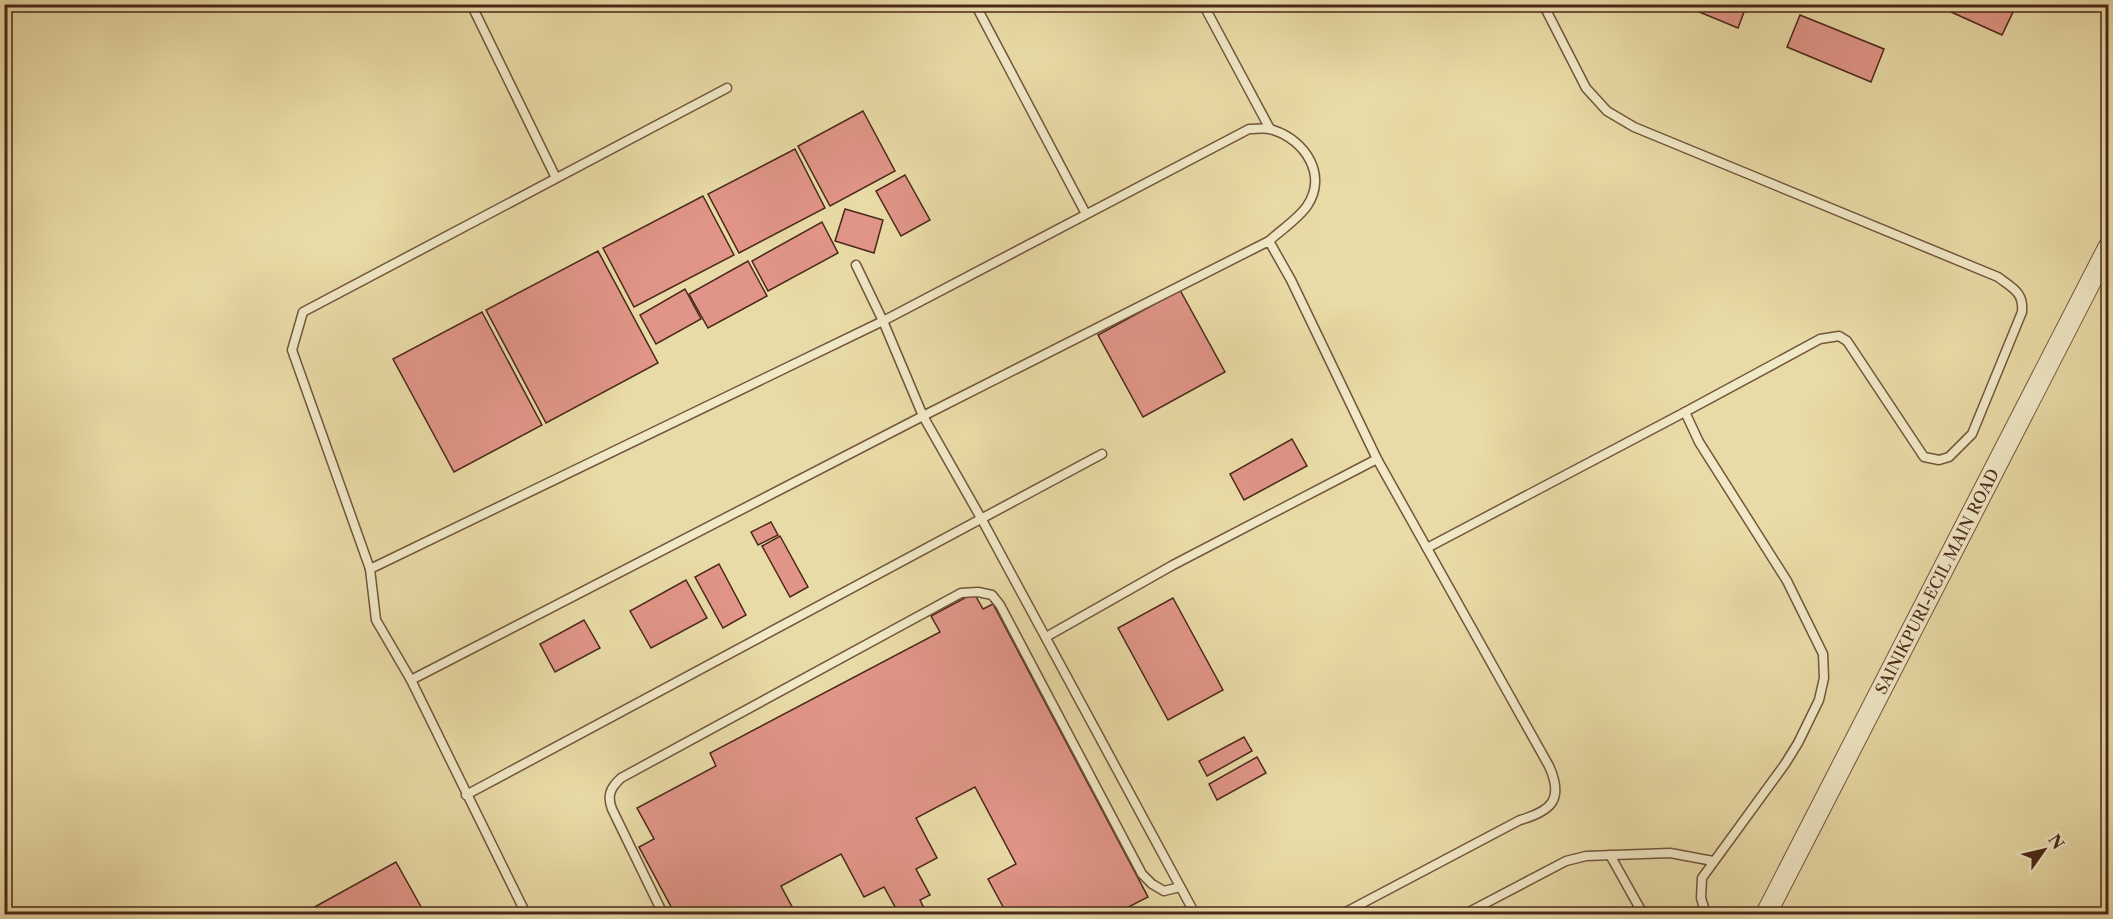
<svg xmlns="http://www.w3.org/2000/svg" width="2113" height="919" font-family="'Libre Caslon Text',serif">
<rect width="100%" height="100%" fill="#e9dba7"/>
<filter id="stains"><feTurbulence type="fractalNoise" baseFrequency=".00333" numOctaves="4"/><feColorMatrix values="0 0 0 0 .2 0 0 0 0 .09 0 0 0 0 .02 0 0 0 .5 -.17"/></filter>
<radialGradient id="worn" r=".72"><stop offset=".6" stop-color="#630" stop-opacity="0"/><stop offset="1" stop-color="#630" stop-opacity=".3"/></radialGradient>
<g fill="#e19588" stroke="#4a2819" stroke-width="1.5">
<path d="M1680 4H1747L1738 28Z"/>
<path d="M1941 4H1997L2013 12 2002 35 1940 7Z"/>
<path d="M1800 15 1884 49 1871 82 1787 47Z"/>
<path d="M863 111 895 171 830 206 798 146Z"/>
<path d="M795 149 825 208 739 253 708 194Z"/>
<path d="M905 175 930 220 901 236 876 191Z"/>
<path d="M703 196 734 255 634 307 603 248Z"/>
<path d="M845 209 883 220 874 253 835 241Z"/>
<path d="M822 222 838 253 768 291 752 261Z"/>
<path d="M598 251 658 363 546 423 486 310Z"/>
<path d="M748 261 767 296 708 328 689 294Z"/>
<path d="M685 289 701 319 656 344 640 315Z"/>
<path d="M1180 290 1225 372 1143 417 1098 335Z"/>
<path d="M482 312 542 425 454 472 393 359Z"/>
<path d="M1292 439 1307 466 1244 500 1230 474Z"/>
<path d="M771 522 778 535 758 545 751 532Z"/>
<path d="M780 536 808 587 790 597 762 546Z"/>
<path d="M719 564 746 615 723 628 695 577Z"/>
<path d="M686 580 707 618 651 648 630 611Z"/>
<path d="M974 593 983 609 993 604 1148 897 1115 914H1007L988 879 1016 864 975 787 916 818 937 858 916 869 930 895 920 900 927 914H899L884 887 864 897 841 854 781 886 796 914H675L639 847 654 839 637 808 716 766 710 753 940 632 931 616Z"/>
<path d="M1173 598 1223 690 1168 720 1118 628Z"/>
<path d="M584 620 600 648 555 672 540 644Z"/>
<path d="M1244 737 1252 751 1207 776 1199 761Z"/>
<path d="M1257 757 1266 773 1217 800 1209 784Z"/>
<path d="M396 862 425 914H302Z"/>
</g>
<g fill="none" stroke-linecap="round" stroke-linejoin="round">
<g stroke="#72553c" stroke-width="11">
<g id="service">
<path d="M471 4 556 178"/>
<path d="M975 4 1086 214"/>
<path d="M1203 4 1270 129"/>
<path d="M1543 4 1586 88 1607 111 1634 127 1998 277C2012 288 2024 292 2022 312L1972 434 1949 457 1939 460 1924 457 1847 341 1839 336 1820 339 1685 412 1699 442 1787 581 1823 654 1824 678 1819 700 1798 743 1785 764 1702 878 1701 898 1706 914"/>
<path d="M856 265 883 321 923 416 981 518 1195 914"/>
<path d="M1427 548 1685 412"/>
<path d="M370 569 292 350 303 312 727 88"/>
<path d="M1046 637 1173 565 1377 459"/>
<path d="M411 680 923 416 1269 241 1291 280 1377 459 1549 766C1564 799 1552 811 1520 820L1342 914"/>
<path d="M466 795 1102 454"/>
<path d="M1610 855 1643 914"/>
<path d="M526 914 411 680 376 620 370 569 883 321 1249 129C1257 129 1266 127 1273 130 1305 140 1328 175 1307 206 1299 218 1280 231 1269 241"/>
<path d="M663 914 612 809C607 796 610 788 621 778L961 593 978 592 992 595 1000 605 1142 874 1152 884 1164 891 1180 887"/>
<path d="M1465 914 1566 861 1586 856 1670 853 1713 861"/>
</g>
</g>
<g stroke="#72553c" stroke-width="22">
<g id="tertiary">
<path id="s1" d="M1766 914 2108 248"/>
</g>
</g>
<use href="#service" stroke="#f1e8c6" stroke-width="8"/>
<use href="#tertiary" stroke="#f1e8c6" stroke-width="20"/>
</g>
<g text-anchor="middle" stroke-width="4.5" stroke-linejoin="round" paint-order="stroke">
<g font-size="16" fill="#4a2819" stroke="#f1e8c6">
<text dy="6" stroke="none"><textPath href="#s1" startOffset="374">SAINIKPURI-ECIL MAIN ROAD</textPath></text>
</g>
</g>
<rect width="2113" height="919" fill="none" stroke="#e9dba7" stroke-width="24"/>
<rect x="6" y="6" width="2101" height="907" fill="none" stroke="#4a2819" stroke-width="3"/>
<rect x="12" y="12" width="2089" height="895" fill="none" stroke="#4a2819" stroke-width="1.5"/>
<g transform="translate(2044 850) rotate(56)" stroke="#f1e8c6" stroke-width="4.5" paint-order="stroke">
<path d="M0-4.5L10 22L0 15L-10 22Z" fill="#4a2819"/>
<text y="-9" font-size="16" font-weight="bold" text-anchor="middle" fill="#4a2819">N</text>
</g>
<rect width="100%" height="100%" filter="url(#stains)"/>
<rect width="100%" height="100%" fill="url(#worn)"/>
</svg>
